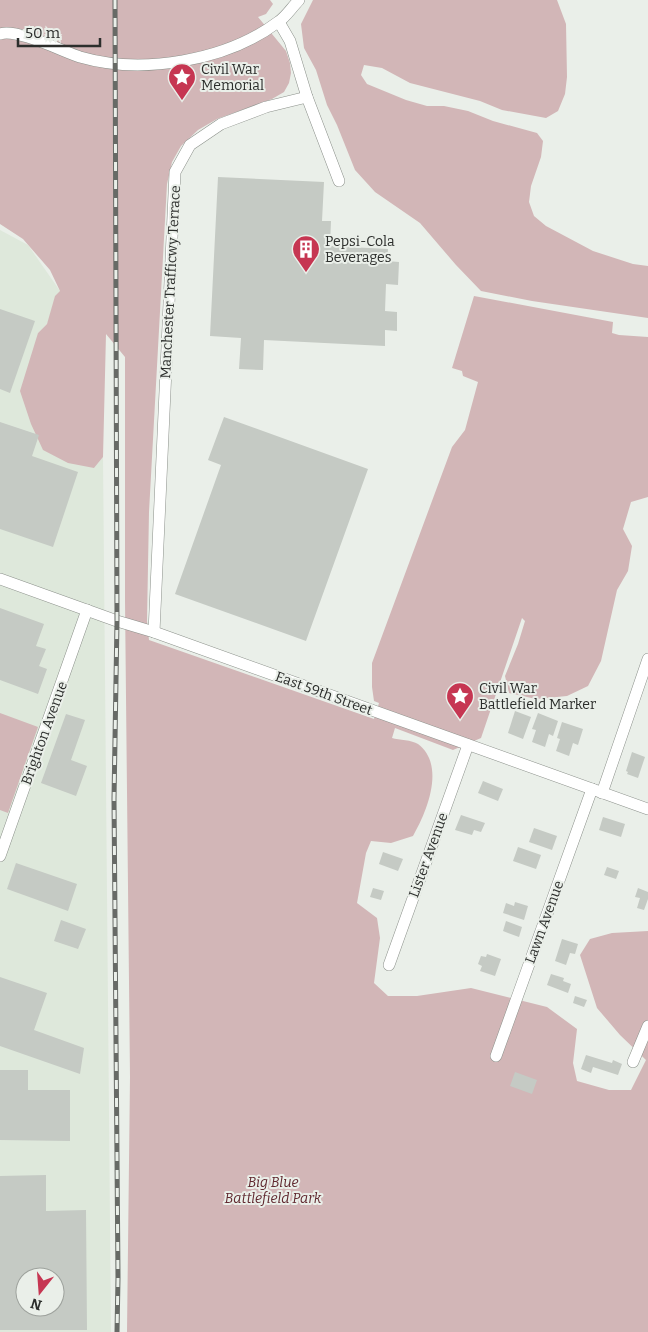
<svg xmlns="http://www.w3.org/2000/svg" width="648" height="1332" font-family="Bitter,serif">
<rect width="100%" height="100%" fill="#eaefe9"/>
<path fill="#dee8db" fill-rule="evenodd" d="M0 230 28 245 60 291 47 324 38 333 94 468 103 457 111 1332H0ZM25 1277H55V1307H25Z"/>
<g fill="#d2b6b7">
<path d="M0 0H270L273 4 266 14 258 17 286 51 290 63 291 73 289 83 284 92 272 99 217 119 198 130 181 146 172 162 167 184 149 512 147 621 149 640 374 719 379 703 374 701 372 687V663L452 447 465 430 478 382 463 376 462 371 452 368 474 296 613 322 612 333 619 335 648 337V497L631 502 623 529 632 546 628 571 617 590 601 661 588 686 567 696 536 699 509 693 505 676 518 644 525 621 522 618 481 738 453 750 395 728 392 738C399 740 412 740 418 744 446 765 427 812 413 836L391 843 371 841 366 853 357 903 377 918 380 938 374 983 388 996H417L471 988 547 1007 577 1029 573 1063 577 1081 609 1090H631L646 1060 620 1035 597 1008 580 955 590 939 612 933 648 931V1332H127L130 1077 125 601V357L106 334 103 457 94 468 68 463 43 450 31 424 20 391 38 333 47 324 55 296 60 291 50 270 23 239 0 224Z"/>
<path d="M313 0H557L566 24 567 77 565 94 558 111 546 118 502 110 480 101 410 83 382 68 364 65 361 75 367 84 406 100 427 106H444L468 111 493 121 537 133 543 141 541 157 531 186 529 202 534 216 546 226 593 251 633 264 648 266V318L532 301 481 291 456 265 420 223 375 192 355 170 337 125 327 105 316 70 304 48 301 24Z"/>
<path d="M0 713 38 727 8 813 0 810Z"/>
</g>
<g fill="#c5cac4" fill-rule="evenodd">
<path d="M218 177 324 182 322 221H331L330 246 388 249 387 261 399 262 398 285 386 284 385 311 397 312V331L385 330V346L264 340 263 370 239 369 241 338 210 336Z"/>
<path d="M0 309 35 321 10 393 0 389Z"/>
<path d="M224 417 368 469 306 641 175 594 221 465 208 460Z"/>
<path d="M0 422 39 435 32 456 78 472 53 547 0 529Z"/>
<path d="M0 608 44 624 36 646 46 649 39 666 47 669 38 694 0 680Z"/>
<path d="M515 711 531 717 523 739 508 733Z"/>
<path d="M538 713 558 721 553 736 549 734 545 747 532 742 536 730 532 729Z"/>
<path d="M66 714 85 720 71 760 87 766 76 796 41 783Z"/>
<path d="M562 722 583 729 578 745 573 743 569 756 556 751 560 739 557 738Z"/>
<path d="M632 752 645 757 638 778 627 774 628 772 626 771Z"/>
<path d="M483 781 503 789 498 801 478 793Z"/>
<path d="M461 815 485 823 481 832 474 830 472 835 455 830Z"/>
<path d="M603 817 625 824 621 837 599 830Z"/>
<path d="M534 828 557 836 552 850 529 842Z"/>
<path d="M518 847 541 855 536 869 513 861Z"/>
<path d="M383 852 403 859 398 871 379 864Z"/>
<path d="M16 863 77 884 68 911 7 889Z"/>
<path d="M607 867 619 871 616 879 604 875Z"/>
<path d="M373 888 384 891 381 900 370 897Z"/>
<path d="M638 888 648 892V899L644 910 637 908 640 898 635 897Z"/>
<path d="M515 902 528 906 524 920 503 913 506 903 514 906Z"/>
<path d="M61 920 86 929 78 949 54 941Z"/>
<path d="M506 921 522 927 519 937 503 931Z"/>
<path d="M562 939 578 944 575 954 570 953 566 965 555 961Z"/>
<path d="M487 954 501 959 495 976 480 971 482 966 478 964 481 956 486 957Z"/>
<path d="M551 974 564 978 563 981 571 984 568 993 547 985Z"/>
<path d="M0 977 47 993 34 1030 84 1048 80 1074 0 1046Z"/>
<path d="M575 996 587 1000 584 1007 573 1003Z"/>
<path d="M586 1055 612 1063 613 1060 622 1064 618 1075 593 1067 591 1073 581 1069Z"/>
<path d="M0 1070H28V1090H70V1141L0 1140Z"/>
<path d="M515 1072 537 1080 532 1094 510 1086Z"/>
<path d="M46 1175V1211L86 1210 87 1330H0V1176ZM25 1277H55V1307H25Z"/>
</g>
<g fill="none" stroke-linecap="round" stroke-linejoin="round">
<g stroke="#8c918b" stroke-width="12">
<g id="minor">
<path d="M0 34C16 28 62 51 80 57 142 75 226 61 278 22 286 17 292 7 299 0"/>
<path d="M307 97 339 181"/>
<path d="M0 579 117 621 154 632 648 809"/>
<path d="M154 632 175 172 190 145 221 124 266 107 307 97 290 41 279 22"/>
<path d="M602 793 648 659"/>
<path d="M0 856 87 610"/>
<path d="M389 965 468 745"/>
<path d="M496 1056 592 789"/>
<path d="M633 1062 648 1026"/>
</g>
</g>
<use href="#minor" stroke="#fff" stroke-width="11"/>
<g stroke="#676a66" stroke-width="5">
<path id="rail" d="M115 0 117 621 114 799 118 1278 117 1332"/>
</g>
<use href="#rail" stroke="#eaefe9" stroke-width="3" stroke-dasharray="9" stroke-linecap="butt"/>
</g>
<defs>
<g id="sight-pin" transform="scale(1.4375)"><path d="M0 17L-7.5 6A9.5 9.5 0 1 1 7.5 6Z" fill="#c63652" stroke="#eaefe9"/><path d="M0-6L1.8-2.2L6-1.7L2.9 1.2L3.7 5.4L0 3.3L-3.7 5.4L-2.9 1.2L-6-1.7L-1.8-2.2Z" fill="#fff"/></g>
<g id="building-pin" transform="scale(1.4375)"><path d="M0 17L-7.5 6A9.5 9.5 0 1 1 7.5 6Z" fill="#c63652" stroke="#eaefe9"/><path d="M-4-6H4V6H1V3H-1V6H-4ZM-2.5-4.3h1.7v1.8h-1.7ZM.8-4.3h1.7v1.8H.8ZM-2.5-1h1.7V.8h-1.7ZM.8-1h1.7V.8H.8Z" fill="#fff"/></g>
</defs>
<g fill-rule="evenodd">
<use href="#sight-pin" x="182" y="77"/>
<use href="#building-pin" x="306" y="249"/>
<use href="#sight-pin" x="460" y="696"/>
</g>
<g text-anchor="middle" stroke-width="4" stroke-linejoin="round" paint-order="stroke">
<g font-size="14" fill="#2c2e2c" stroke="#eaefe9" text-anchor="start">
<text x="201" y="74">Civil War<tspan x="201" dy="16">Memorial</tspan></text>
<text x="325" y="246">Pepsi-Cola<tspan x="325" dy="16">Beverages</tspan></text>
<text x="479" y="693">Civil War<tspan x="479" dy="16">Battlefield Marker</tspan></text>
</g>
<g font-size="14" fill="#2c2e2c" stroke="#eaefe9">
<text transform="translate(170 282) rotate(-87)" y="5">Manchester Trafficwy Terrace</text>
<text transform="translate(324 693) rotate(20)" y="5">East 59th Street</text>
<text transform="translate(44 733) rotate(-70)" y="5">Brighton Avenue</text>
<text transform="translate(428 855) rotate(-70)" y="5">Lister Avenue</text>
<text transform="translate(544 922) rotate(-70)" y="5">Lawn Avenue</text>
</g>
<g font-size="14" font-style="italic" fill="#60282f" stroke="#eaefe9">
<text x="273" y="1187">Big Blue<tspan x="273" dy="16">Battlefield Park</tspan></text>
</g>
</g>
<g transform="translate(40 1292) rotate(197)"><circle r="24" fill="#eaefe9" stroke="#9ea29d"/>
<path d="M0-4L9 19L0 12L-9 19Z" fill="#c63652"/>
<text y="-8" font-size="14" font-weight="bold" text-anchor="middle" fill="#2c2e2c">N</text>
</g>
<path d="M18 38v8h82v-8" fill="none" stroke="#2c2e2c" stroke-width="2.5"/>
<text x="25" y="38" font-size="15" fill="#2c2e2c" stroke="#eaefe9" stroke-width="4" paint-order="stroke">50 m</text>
</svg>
